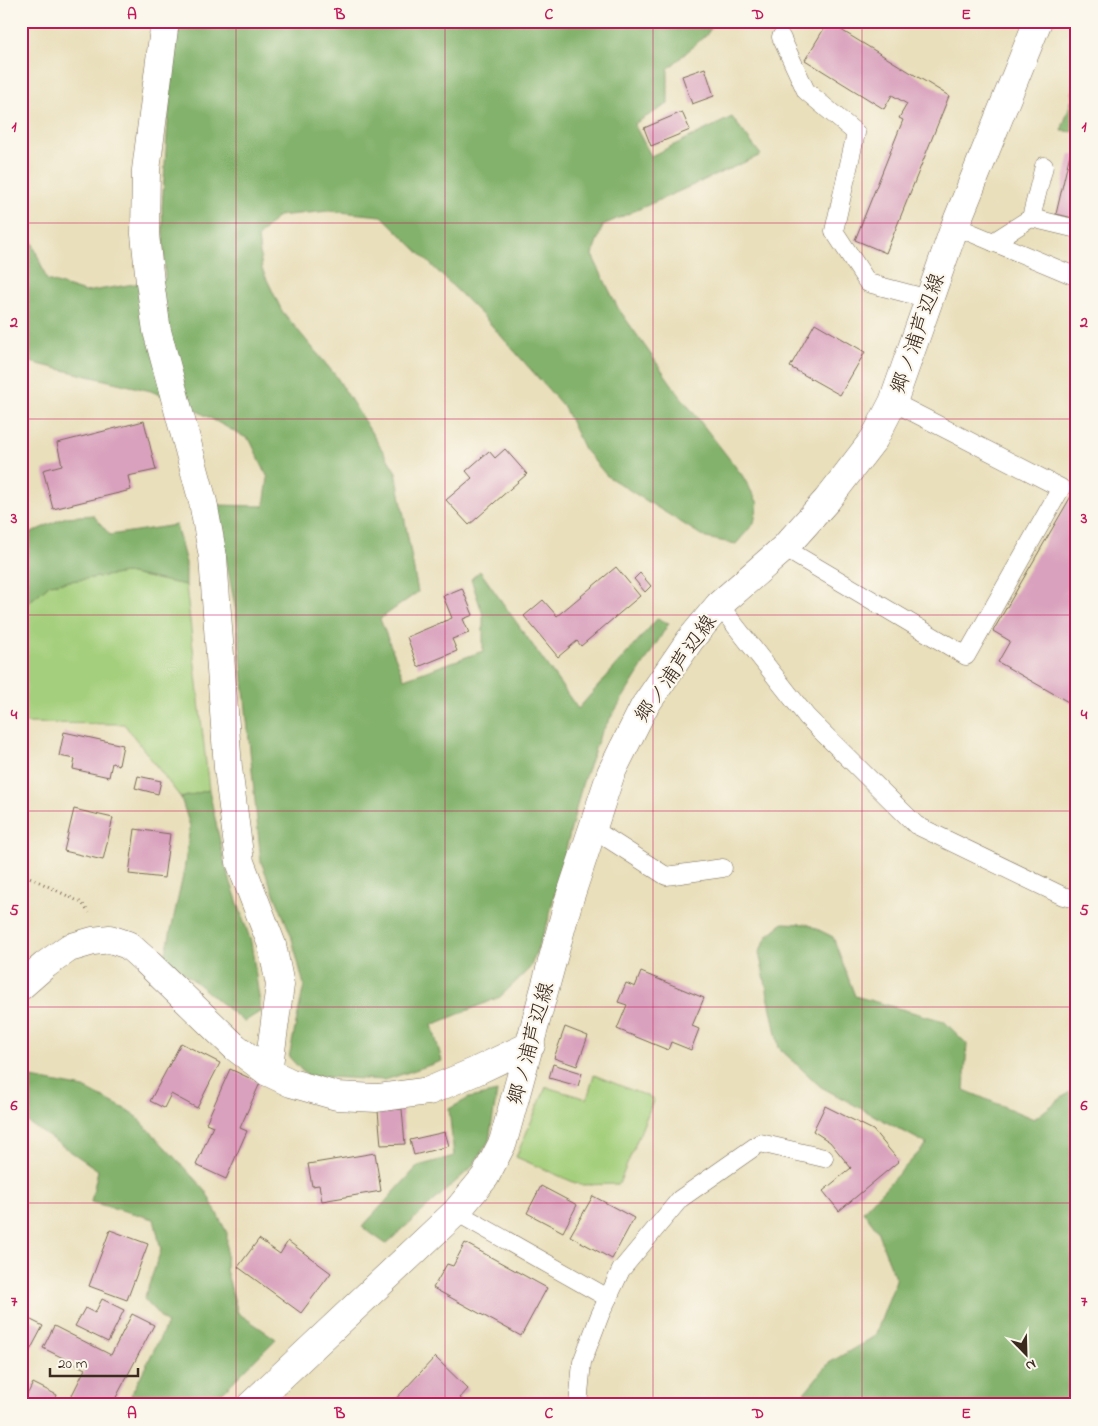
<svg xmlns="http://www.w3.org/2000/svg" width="1098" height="1426" font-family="'Indie Flower','Klee One',sans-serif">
<rect width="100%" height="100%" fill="#fbf7ec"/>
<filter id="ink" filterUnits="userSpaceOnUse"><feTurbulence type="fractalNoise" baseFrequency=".02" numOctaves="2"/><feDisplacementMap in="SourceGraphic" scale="10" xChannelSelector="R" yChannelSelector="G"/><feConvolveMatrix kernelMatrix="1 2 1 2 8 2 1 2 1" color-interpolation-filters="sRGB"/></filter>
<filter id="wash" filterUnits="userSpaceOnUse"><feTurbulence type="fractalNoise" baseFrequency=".0096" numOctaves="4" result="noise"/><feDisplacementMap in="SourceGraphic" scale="20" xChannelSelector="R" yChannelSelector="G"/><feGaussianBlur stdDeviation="1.12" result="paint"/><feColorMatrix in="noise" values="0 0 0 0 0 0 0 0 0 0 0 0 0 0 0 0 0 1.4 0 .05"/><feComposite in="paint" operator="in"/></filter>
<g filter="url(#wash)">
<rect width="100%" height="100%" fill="#e9dfbb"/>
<g fill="#a4cf7c" stroke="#707c4d">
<path d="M126 573 186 585 209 790 181 798 124 724 21 723V609L50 584Z"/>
<path d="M594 1075 654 1099 619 1184 580 1185 516 1157 546 1087 587 1099Z"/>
</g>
<g fill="#83b26c" stroke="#5f6e45">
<path d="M179 21H716L707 34 668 69V104L634 124 651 156 732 117 761 155 603 225 592 255 618 308 678 393 742 475 758 503 754 523 736 544 706 538 607 476 584 449 564 407 485 318 382 216 329 211 278 216 258 237 262 269 282 311 336 376 396 472 418 592 380 619 404 679 483 651V615L471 579 480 571 578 709 657 619 669 623 600 735 582 785 547 925 530 968 500 997 432 1025 442 1061 385 1080 307 1076 289 1057 304 985 291 935 261 862 237 618 216 505 264 506 268 478 250 440 199 412 151 391 25 361 21 358V213L47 280 85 292 165 279 162 207 171 79Z"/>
<path d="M1077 28V132L1061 131 1072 99 1073 60Z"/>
<path d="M93 515 110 535 176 525 186 563V585L126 573 50 584 21 609V537L66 517Z"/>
<path d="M209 790 225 865 251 942 261 1011 244 1022 165 957 184 871 190 826 181 798Z"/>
<path d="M783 923 807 924 833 937 855 996 944 1021 967 1044 964 1090 1034 1119 1077 1086V1405H794L829 1363 875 1336 896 1280 876 1228 863 1211 927 1144 821 1087 779 1048 759 952 768 935Z"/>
<path d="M21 1076 84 1088 133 1113 205 1190 227 1233 226 1270 238 1313 276 1339 210 1405H126L167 1324 144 1299 161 1250 154 1219 91 1202 98 1170 21 1118Z"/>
<path d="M497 1092 489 1141 471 1168 386 1244 362 1227 418 1166 454 1156 449 1109 469 1098Z"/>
</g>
<g id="blocks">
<g fill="#d9a1bd">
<path d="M828 22 949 96 886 253 855 240 903 120 899 118 907 104 892 95 884 109 805 60Z"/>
<path d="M705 68 714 96 692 104 682 76Z"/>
<path d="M682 112 690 130 651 146 644 128Z"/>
<path d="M1070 154 1077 155V219L1056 214Z"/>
<path d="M815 323 865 352 840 395 790 367Z"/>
<path d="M144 421 156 470 128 476 131 490 53 509 43 470 62 465 57 443Z"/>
<path d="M505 449 527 474 469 525 446 500 472 478 466 471 489 451 495 458Z"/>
<path d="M1077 486V707L998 662 1010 641 993 631Z"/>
<path d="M616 567 640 596 581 646 577 641 558 657 524 616 543 600 557 616Z"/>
<path d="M640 573 651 586 645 592 634 579Z"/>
<path d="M462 588 473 615 463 619 469 633 452 639 457 651 418 667 407 637 452 618 443 596Z"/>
<path d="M64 732 123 745 119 765 112 763 109 777 73 769 75 759 59 756Z"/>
<path d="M138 776 161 781 158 794 135 788Z"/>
<path d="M74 809 113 818 103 860 64 851Z"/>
<path d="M135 829 170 834 164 878 129 874Z"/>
<path d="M641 972 704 998 692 1026 699 1029 691 1050 671 1042 668 1050 617 1029 627 1005 618 1002 626 983 635 987Z"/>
<path d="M565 1027 588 1036 577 1066 554 1058Z"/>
<path d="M181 1043 220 1063 197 1108 171 1094 164 1108 150 1101Z"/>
<path d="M553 1064 582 1073 578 1086 549 1078Z"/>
<path d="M230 1069 260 1083 240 1128 247 1131 226 1179 196 1165 213 1126 206 1123Z"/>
<path d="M825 1106 873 1130 899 1161 839 1211 823 1191 851 1168 830 1142 813 1131Z"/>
<path d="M402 1109 405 1144 381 1145 378 1111Z"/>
<path d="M445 1132 449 1146 414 1155 410 1140Z"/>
<path d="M375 1153 381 1191 322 1201 319 1185 312 1186 308 1164Z"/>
<path d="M541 1186 577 1205 563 1232 527 1213Z"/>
<path d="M593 1196 634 1218 612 1259 570 1236Z"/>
<path d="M110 1230 148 1244 127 1300 89 1286Z"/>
<path d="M259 1239 280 1254 288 1241 331 1273 301 1313 238 1267Z"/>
<path d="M465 1243 547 1288 521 1336 433 1288 447 1264 453 1266Z"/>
<path d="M102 1299 124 1310 108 1342 75 1326 85 1308 95 1313Z"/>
<path d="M132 1314 154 1325 112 1405H67L85 1369 43 1348 54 1326 111 1355Z"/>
<path d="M21 1315 43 1326 26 1358 21 1355Z"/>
<path d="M435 1357 468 1389 460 1398 468 1405H390Z"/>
<path d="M33 1383 57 1395 53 1405H22Z"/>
</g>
</g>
</g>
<g filter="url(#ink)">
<use href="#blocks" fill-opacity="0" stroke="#786955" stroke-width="1"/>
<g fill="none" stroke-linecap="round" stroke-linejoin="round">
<g stroke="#786955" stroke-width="19">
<g id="service">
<path d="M781 37 806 91 856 133 834 231 868 283 929 299"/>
<path d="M1044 166 1031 218 1077 229"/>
<path d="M955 226 1077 277"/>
<path d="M993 242 1031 218"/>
<path d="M784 548 966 656 1061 488 893 402"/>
<path d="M719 605 807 717 916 825 1063 896 1077 899"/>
<path d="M593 829 666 876 723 868"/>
<path d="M456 1212 608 1298"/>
<path d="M578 1405 582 1362 600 1315 621 1270 680 1199 760 1143 824 1158"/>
</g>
</g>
<g stroke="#786955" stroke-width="29">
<g id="minor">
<path d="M165 21 146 170 145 234 150 282 157 331 203 502 213 557 228 768 240 862 272 945 280 985 268 1072"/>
<path d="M21 986 45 965 69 948 93 941 110 939 128 945 146 961 235 1047 268 1072 291 1083 337 1096 377 1098 429 1091 474 1072 531 1045"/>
</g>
</g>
<g stroke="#786955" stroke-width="29">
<path id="secondary" d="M251 1405 456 1212 485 1177 503 1142 568 903 611 773 644 707 690 640 719 605 784 548 827 500 874 439 893 402 955 226 1038 21"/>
</g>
<path stroke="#786955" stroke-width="3" stroke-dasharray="1 4" stroke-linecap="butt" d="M21 873 82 903 89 913"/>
<use href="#service" stroke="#fff" stroke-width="18"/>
<use href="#minor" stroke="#fff" stroke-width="28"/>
<use href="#secondary" stroke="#fff" stroke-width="28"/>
</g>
</g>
<path fill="none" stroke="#c2185b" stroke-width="1" stroke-opacity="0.55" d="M236 21V1405M445 21V1405M653 21V1405M862 21V1405M21 223H1077M21 419H1077M21 615H1077M21 811H1077M21 1007H1077M21 1203H1077"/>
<g text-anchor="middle" stroke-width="4.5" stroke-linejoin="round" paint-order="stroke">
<g font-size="21" fill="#3b2a1e" stroke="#fbf7ec">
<text transform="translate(917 333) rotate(-71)" y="7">郷ノ浦芦辺線</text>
<text transform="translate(675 668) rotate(-55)" y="7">郷ノ浦芦辺線</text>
<text transform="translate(530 1043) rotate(-75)" y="7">郷ノ浦芦辺線</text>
</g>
</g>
<rect width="1098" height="1426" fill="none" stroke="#fbf7ec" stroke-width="55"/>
<g transform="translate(1026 1354) rotate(157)" stroke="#fbf7ec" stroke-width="4" paint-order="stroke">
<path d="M0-4L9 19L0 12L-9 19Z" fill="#3b2a1e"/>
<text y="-8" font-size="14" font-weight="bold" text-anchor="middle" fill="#3b2a1e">N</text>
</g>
<path d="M50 1368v8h88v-8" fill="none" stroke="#3b2a1e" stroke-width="2.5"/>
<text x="58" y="1368" font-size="15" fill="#3b2a1e" stroke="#fbf7ec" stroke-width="4" paint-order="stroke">20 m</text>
<rect x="28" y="28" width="1042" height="1370" fill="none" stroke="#c2185b" stroke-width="2"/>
<g font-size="16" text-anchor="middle" font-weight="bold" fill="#c2185b">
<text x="132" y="19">A</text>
<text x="340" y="19">B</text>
<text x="549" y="19">C</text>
<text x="758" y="19">D</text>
<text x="966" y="19">E</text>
<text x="14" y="131">1</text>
<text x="1084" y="131">1</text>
<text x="14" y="327">2</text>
<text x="1084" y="327">2</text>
<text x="14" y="523">3</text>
<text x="1084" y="523">3</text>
<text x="14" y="719">4</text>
<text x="1084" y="719">4</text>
<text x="14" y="915">5</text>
<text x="1084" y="915">5</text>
<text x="14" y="1110">6</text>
<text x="1084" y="1110">6</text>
<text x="14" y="1306">7</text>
<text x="1084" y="1306">7</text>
<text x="132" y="1418">A</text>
<text x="340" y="1418">B</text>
<text x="549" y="1418">C</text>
<text x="758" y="1418">D</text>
<text x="966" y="1418">E</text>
</g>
</svg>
